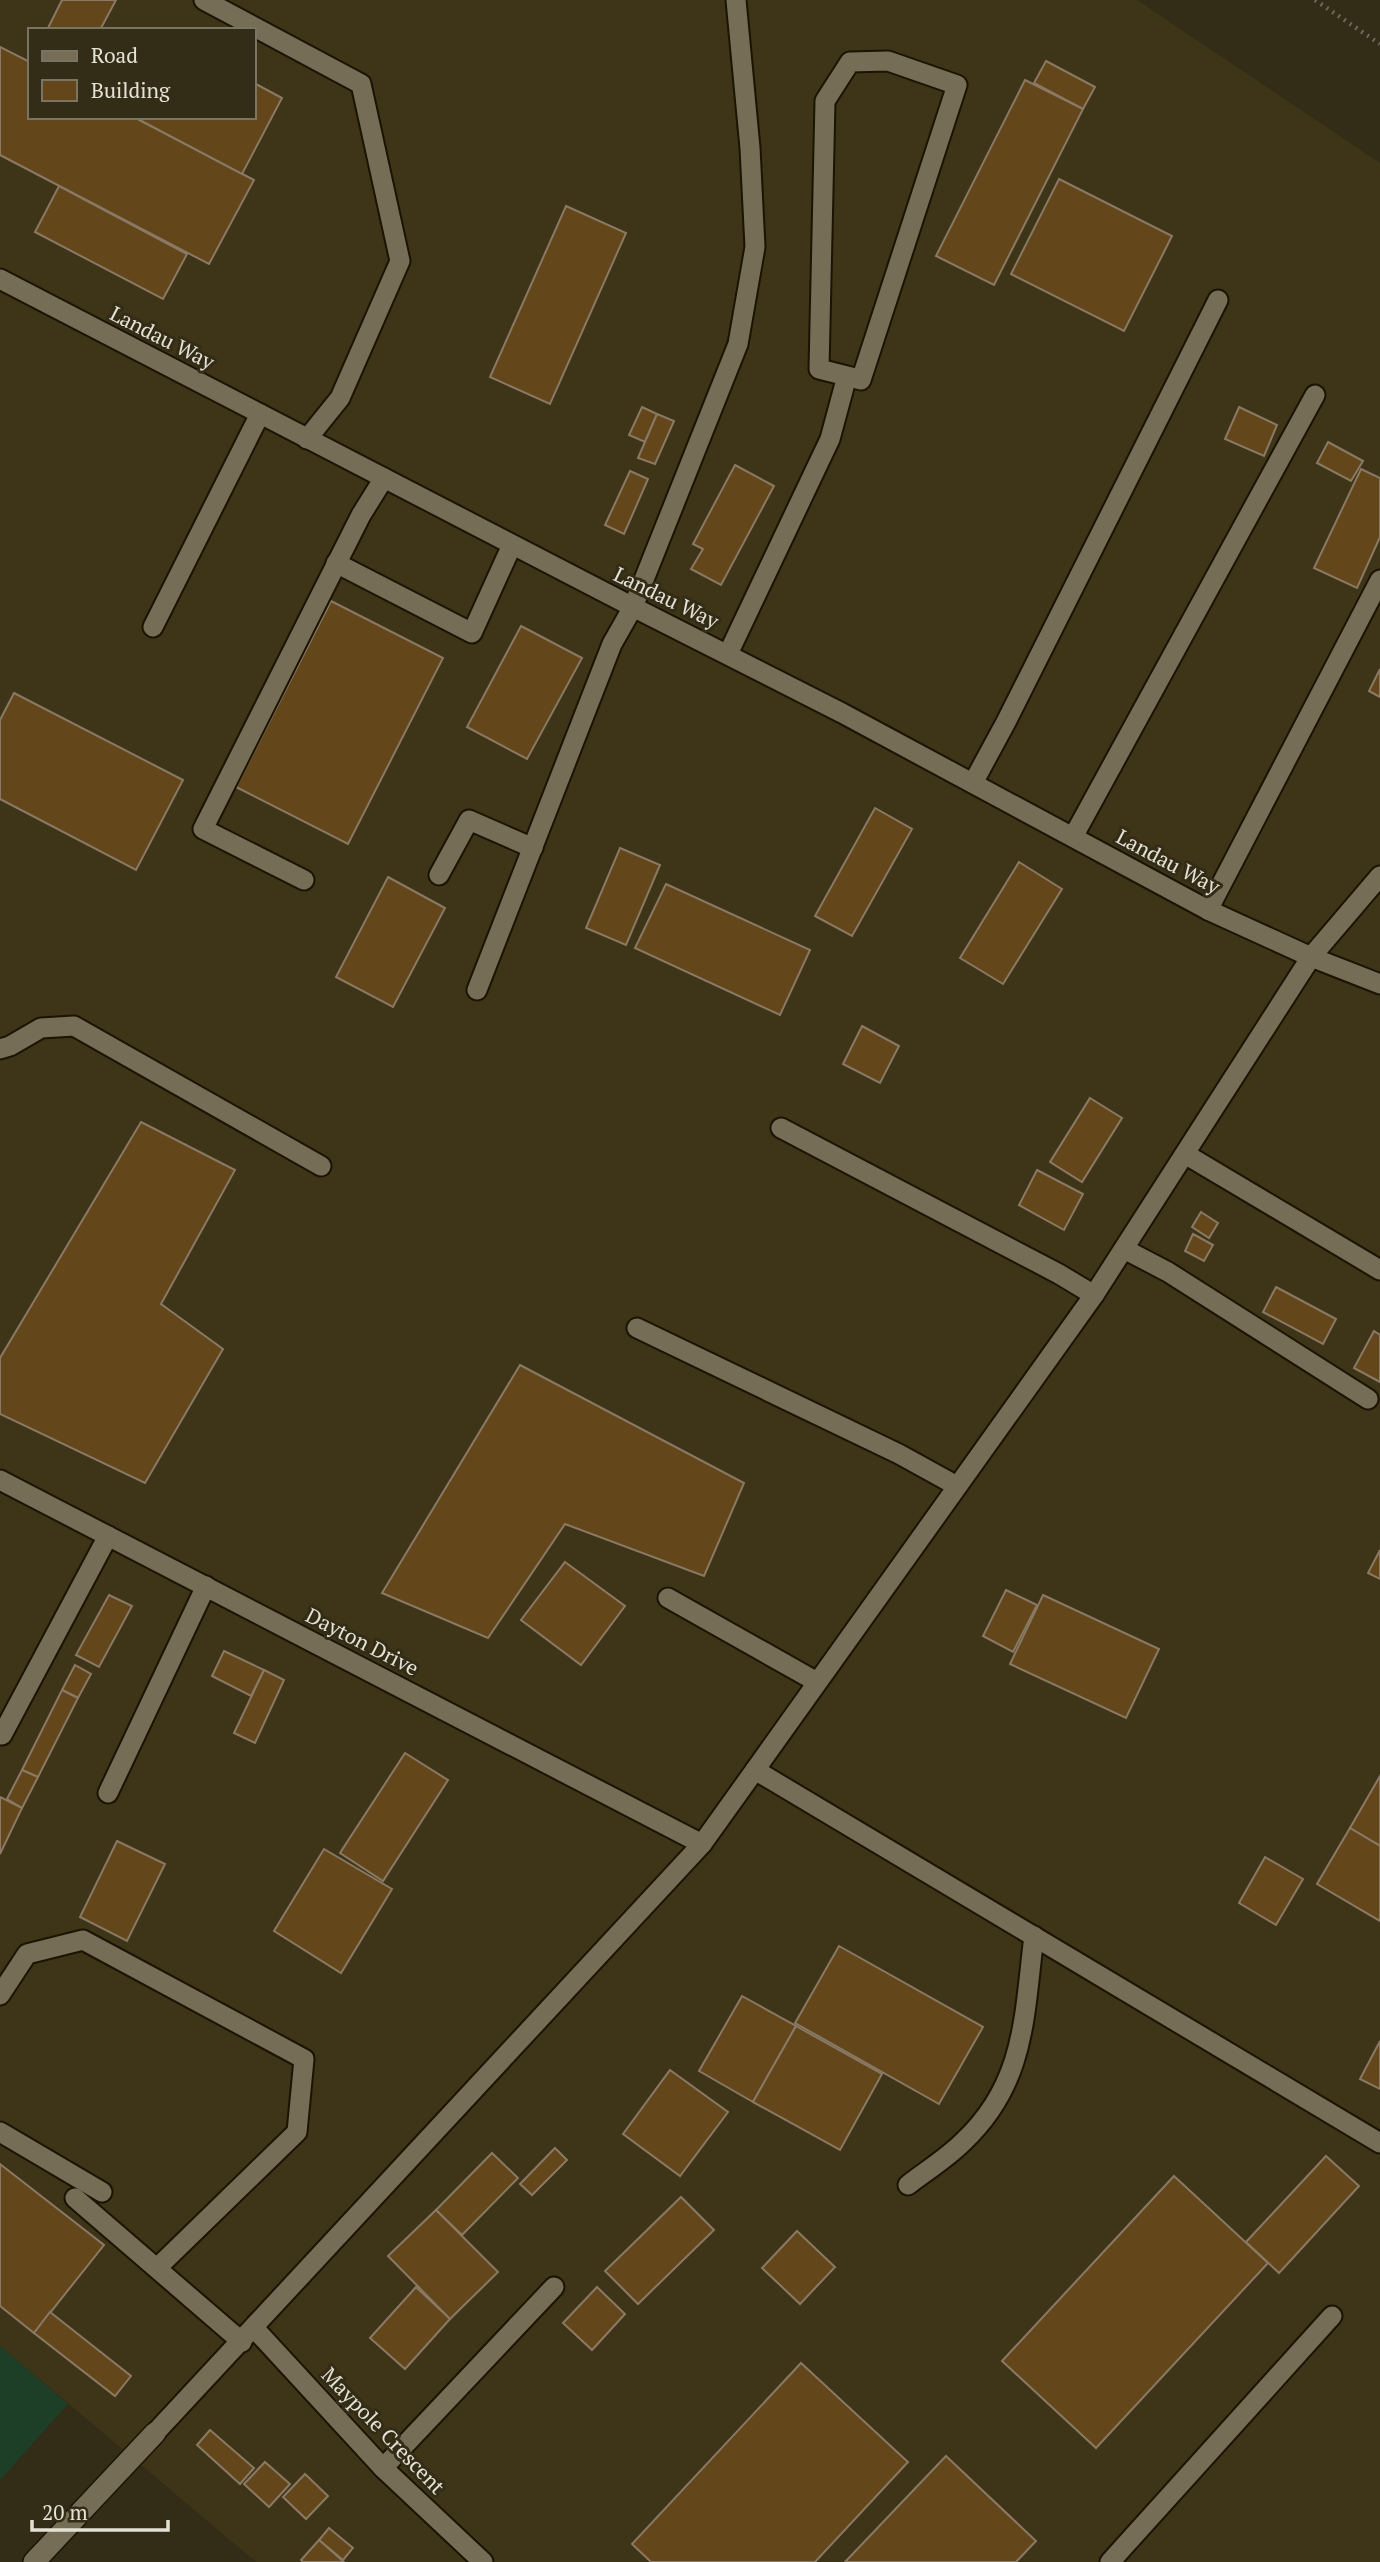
<svg xmlns="http://www.w3.org/2000/svg" width="1380" height="2562" font-family="'PT Serif',serif">
<rect width="100%" height="100%" fill="#332c17"/>
<path fill="#3e3418" fill-rule="evenodd" d="M0 0H1137L1380 163V2562H256L0 2346ZM30 30H254V117H30Z"/>
<path fill="#1d3f28" d="M0 2346 68 2404 0 2480Z"/>
<g fill="#64461b" stroke="#897965" stroke-width="2">
<path d="M62 0H116L100 30H47Z"/>
<path d="M0 47 30 62V117H134L254 180 209 264 0 155Z"/>
<path d="M1046 61 1095 87 1083 109 1034 83Z"/>
<path d="M1025 80 1083 109 994 285 936 256Z"/>
<path d="M254 83 282 98 242 174 134 117H254Z"/>
<path d="M1059 179 1172 236 1124 331 1011 274Z"/>
<path d="M59 186 187 254 163 299 35 232Z"/>
<path d="M566 206 626 233 550 404 490 377Z"/>
<path d="M642 407 657 414 645 442 629 435Z"/>
<path d="M1239 407 1277 425 1264 456 1225 439Z"/>
<path d="M657 414 674 421 655 464 638 458Z"/>
<path d="M1328 442 1363 461 1351 481 1317 463Z"/>
<path d="M735 465 774 486 721 585 691 569 703 549 693 544Z"/>
<path d="M1361 469 1380 478V537L1357 588 1314 568Z"/>
<path d="M630 471 648 479 624 534 605 525Z"/>
<path d="M331 601 443 658 348 844 236 787Z"/>
<path d="M521 626 582 658 527 759 467 727Z"/>
<path d="M1380 669V697L1369 691Z"/>
<path d="M14 693 183 780 136 870 0 799V720Z"/>
<path d="M875 808 912 829 852 936 815 916Z"/>
<path d="M620 848 660 865 626 945 586 928Z"/>
<path d="M1019 862 1062 889 1003 984 960 958Z"/>
<path d="M388 877 445 908 393 1007 336 977Z"/>
<path d="M666 884 810 950 780 1015 635 948Z"/>
<path d="M862 1026 899 1046 880 1083 843 1064Z"/>
<path d="M1090 1098 1122 1118 1082 1182 1050 1162Z"/>
<path d="M141 1122 235 1170 161 1304 223 1349 145 1483 0 1414V1358Z"/>
<path d="M1037 1170 1083 1194 1064 1230 1019 1205Z"/>
<path d="M1201 1212 1218 1223 1209 1238 1192 1227Z"/>
<path d="M1193 1234 1213 1245 1204 1261 1185 1251Z"/>
<path d="M1276 1287 1336 1319 1323 1344 1263 1312Z"/>
<path d="M1374 1331 1380 1335V1382L1354 1368Z"/>
<path d="M520 1365 744 1483 704 1576 565 1524 488 1638 382 1593Z"/>
<path d="M1380 1550V1579L1368 1573Z"/>
<path d="M565 1562 625 1606 581 1665 521 1620Z"/>
<path d="M1006 1590 1037 1605 1013 1652 983 1636Z"/>
<path d="M109 1595 132 1606 99 1667 76 1655Z"/>
<path d="M1043 1595 1159 1649 1126 1718 1010 1664Z"/>
<path d="M224 1651 264 1670 251 1696 212 1676Z"/>
<path d="M75 1665 91 1674 78 1698 62 1690Z"/>
<path d="M264 1670 284 1680 255 1743 234 1733Z"/>
<path d="M62 1690 78 1698 38 1777 22 1770Z"/>
<path d="M405 1753 448 1780 383 1881 340 1853Z"/>
<path d="M22 1770 38 1777 22 1808 7 1799Z"/>
<path d="M1380 1776V1846L1350 1828Z"/>
<path d="M0 1797 22 1808 0 1854Z"/>
<path d="M1350 1828 1380 1846V1921L1317 1884Z"/>
<path d="M117 1841 165 1864 127 1941 80 1917Z"/>
<path d="M324 1849 392 1889 341 1973 274 1931Z"/>
<path d="M1265 1857 1303 1879 1276 1925 1239 1903Z"/>
<path d="M839 1946 983 2027 939 2104 795 2023Z"/>
<path d="M742 1996 796 2026 753 2102 699 2071Z"/>
<path d="M796 2026 882 2074 840 2150 753 2102Z"/>
<path d="M1380 2041V2089L1360 2079Z"/>
<path d="M670 2070 728 2112 680 2176 623 2134Z"/>
<path d="M555 2148 567 2160 532 2195 520 2184Z"/>
<path d="M492 2153 518 2178 462 2235 436 2210Z"/>
<path d="M1326 2156 1359 2186 1279 2273 1246 2242Z"/>
<path d="M0 2164 104 2245 34 2333 0 2306Z"/>
<path d="M1174 2176 1268 2263 1096 2448 1002 2361Z"/>
<path d="M681 2197 714 2230 638 2304 605 2271Z"/>
<path d="M436 2210 498 2272 450 2319 388 2256Z"/>
<path d="M797 2231 835 2267 800 2304 762 2268Z"/>
<path d="M416 2287 450 2319 405 2369 370 2338Z"/>
<path d="M597 2287 625 2314 592 2350 563 2323Z"/>
<path d="M50 2312 131 2376 115 2396 34 2333Z"/>
<path d="M801 2363 908 2462 815 2562H651L632 2544Z"/>
<path d="M210 2430 254 2468 240 2484 197 2445Z"/>
<path d="M946 2456 1036 2541 1016 2562H845Z"/>
<path d="M265 2462 290 2484 269 2507 244 2484Z"/>
<path d="M305 2474 328 2496 306 2519 283 2497Z"/>
<path d="M329 2528 353 2548 343 2560 319 2540Z"/>
<path d="M319 2540 344 2562H303L301 2560Z"/>
</g>
<g fill="none" stroke-linecap="round" stroke-linejoin="round">
<g stroke="#1b1402" stroke-width="23">
<g id="lane">
<path d="M204 0 361 84 400 261 340 398 307 439"/>
<path d="M0 279 633 607 842 713 1208 910 1311 957 1380 876"/>
<path d="M336 563 472 633 512 545"/>
<path d="M153 627 260 414"/>
<path d="M728 654 830 439 847 376 819 369 825 101 850 62 888 61 957 85 861 380 847 376"/>
<path d="M973 783 1006 722 1218 300"/>
<path d="M1073 837 1315 395"/>
<path d="M439 875 469 820 533 848"/>
<path d="M304 880 203 829 361 515 384 478"/>
<path d="M1208 910 1380 580"/>
<path d="M477 990 612 644 633 607 738 344 755 247 750 148 736 0"/>
<path d="M0 1049 10 1046 41 1028 74 1026 321 1166"/>
<path d="M781 1128 1059 1274 1094 1295"/>
<path d="M1185 1154 1380 1270"/>
<path d="M1124 1249 1168 1272 1368 1399"/>
<path d="M637 1328 899 1454 957 1486"/>
<path d="M0 1480 702 1844"/>
<path d="M668 1598 817 1682"/>
<path d="M2 1735 108 1536"/>
<path d="M755 1770 1094 1295 1311 957 1380 984"/>
<path d="M108 1793 206 1586"/>
<path d="M0 1995 27 1954 83 1940 304 2059 297 2132 157 2268"/>
<path d="M0 2132 102 2192"/>
<path d="M908 2185C926 2171 947 2158 963 2142 1026 2083 1024 2015 1034 1936"/>
<path d="M75 2198 242 2342"/>
<path d="M254 2328 383 2468 483 2562"/>
<path d="M155 2433 702 1844 755 1770 1380 2143"/>
<path d="M383 2468 554 2287"/>
<path d="M1110 2562 1332 2316"/>
</g>
</g>
<g stroke="#1b1402" stroke-width="24">
<path id="street" d="M34 2562 155 2433"/>
</g>
<path stroke="#6d6755" stroke-width="4.5" stroke-dasharray="2 5" stroke-linecap="butt" d="M1315 0 1380 44"/>
<use href="#lane" stroke="#766d56" stroke-width="19"/>
<use href="#street" stroke="#766d56" stroke-width="21"/>
</g>
<g text-anchor="middle" stroke-width="6" stroke-linejoin="round" paint-order="stroke">
<g font-size="21" fill="#e5e1d4" stroke="#332c17">
<text transform="translate(162 338) rotate(27)" y="7">Landau Way</text>
<text transform="translate(666 598) rotate(26)" y="7">Landau Way</text>
<text transform="translate(1168 862) rotate(28)" y="7">Landau Way</text>
<text transform="translate(362 1642) rotate(27)" y="7">Dayton Drive</text>
<text transform="translate(383 2431) rotate(46)" y="7">Maypole Crescent</text>
</g>
</g>
<rect x="28" y="28" width="228" height="91" fill="#332c17" stroke="#7a7463" stroke-width="2"/>
<rect x="42" y="51" width="35" height="10" fill="#766d56" stroke="#7a7463" stroke-width="2"/>
<text x="91" y="63" font-size="21" fill="#e5e1d4">Road</text>
<rect x="42" y="80" width="35" height="21" fill="#64461b" stroke="#7a7463" stroke-width="2"/>
<text x="91" y="98" font-size="21" fill="#e5e1d4">Building</text>
<path d="M32 2520v10h136v-10" fill="none" stroke="#e5e1d4" stroke-width="3.5"/>
<text x="42" y="2520" font-size="21" fill="#e5e1d4" stroke="#332c17" stroke-width="5" paint-order="stroke">20 m</text>
</svg>
